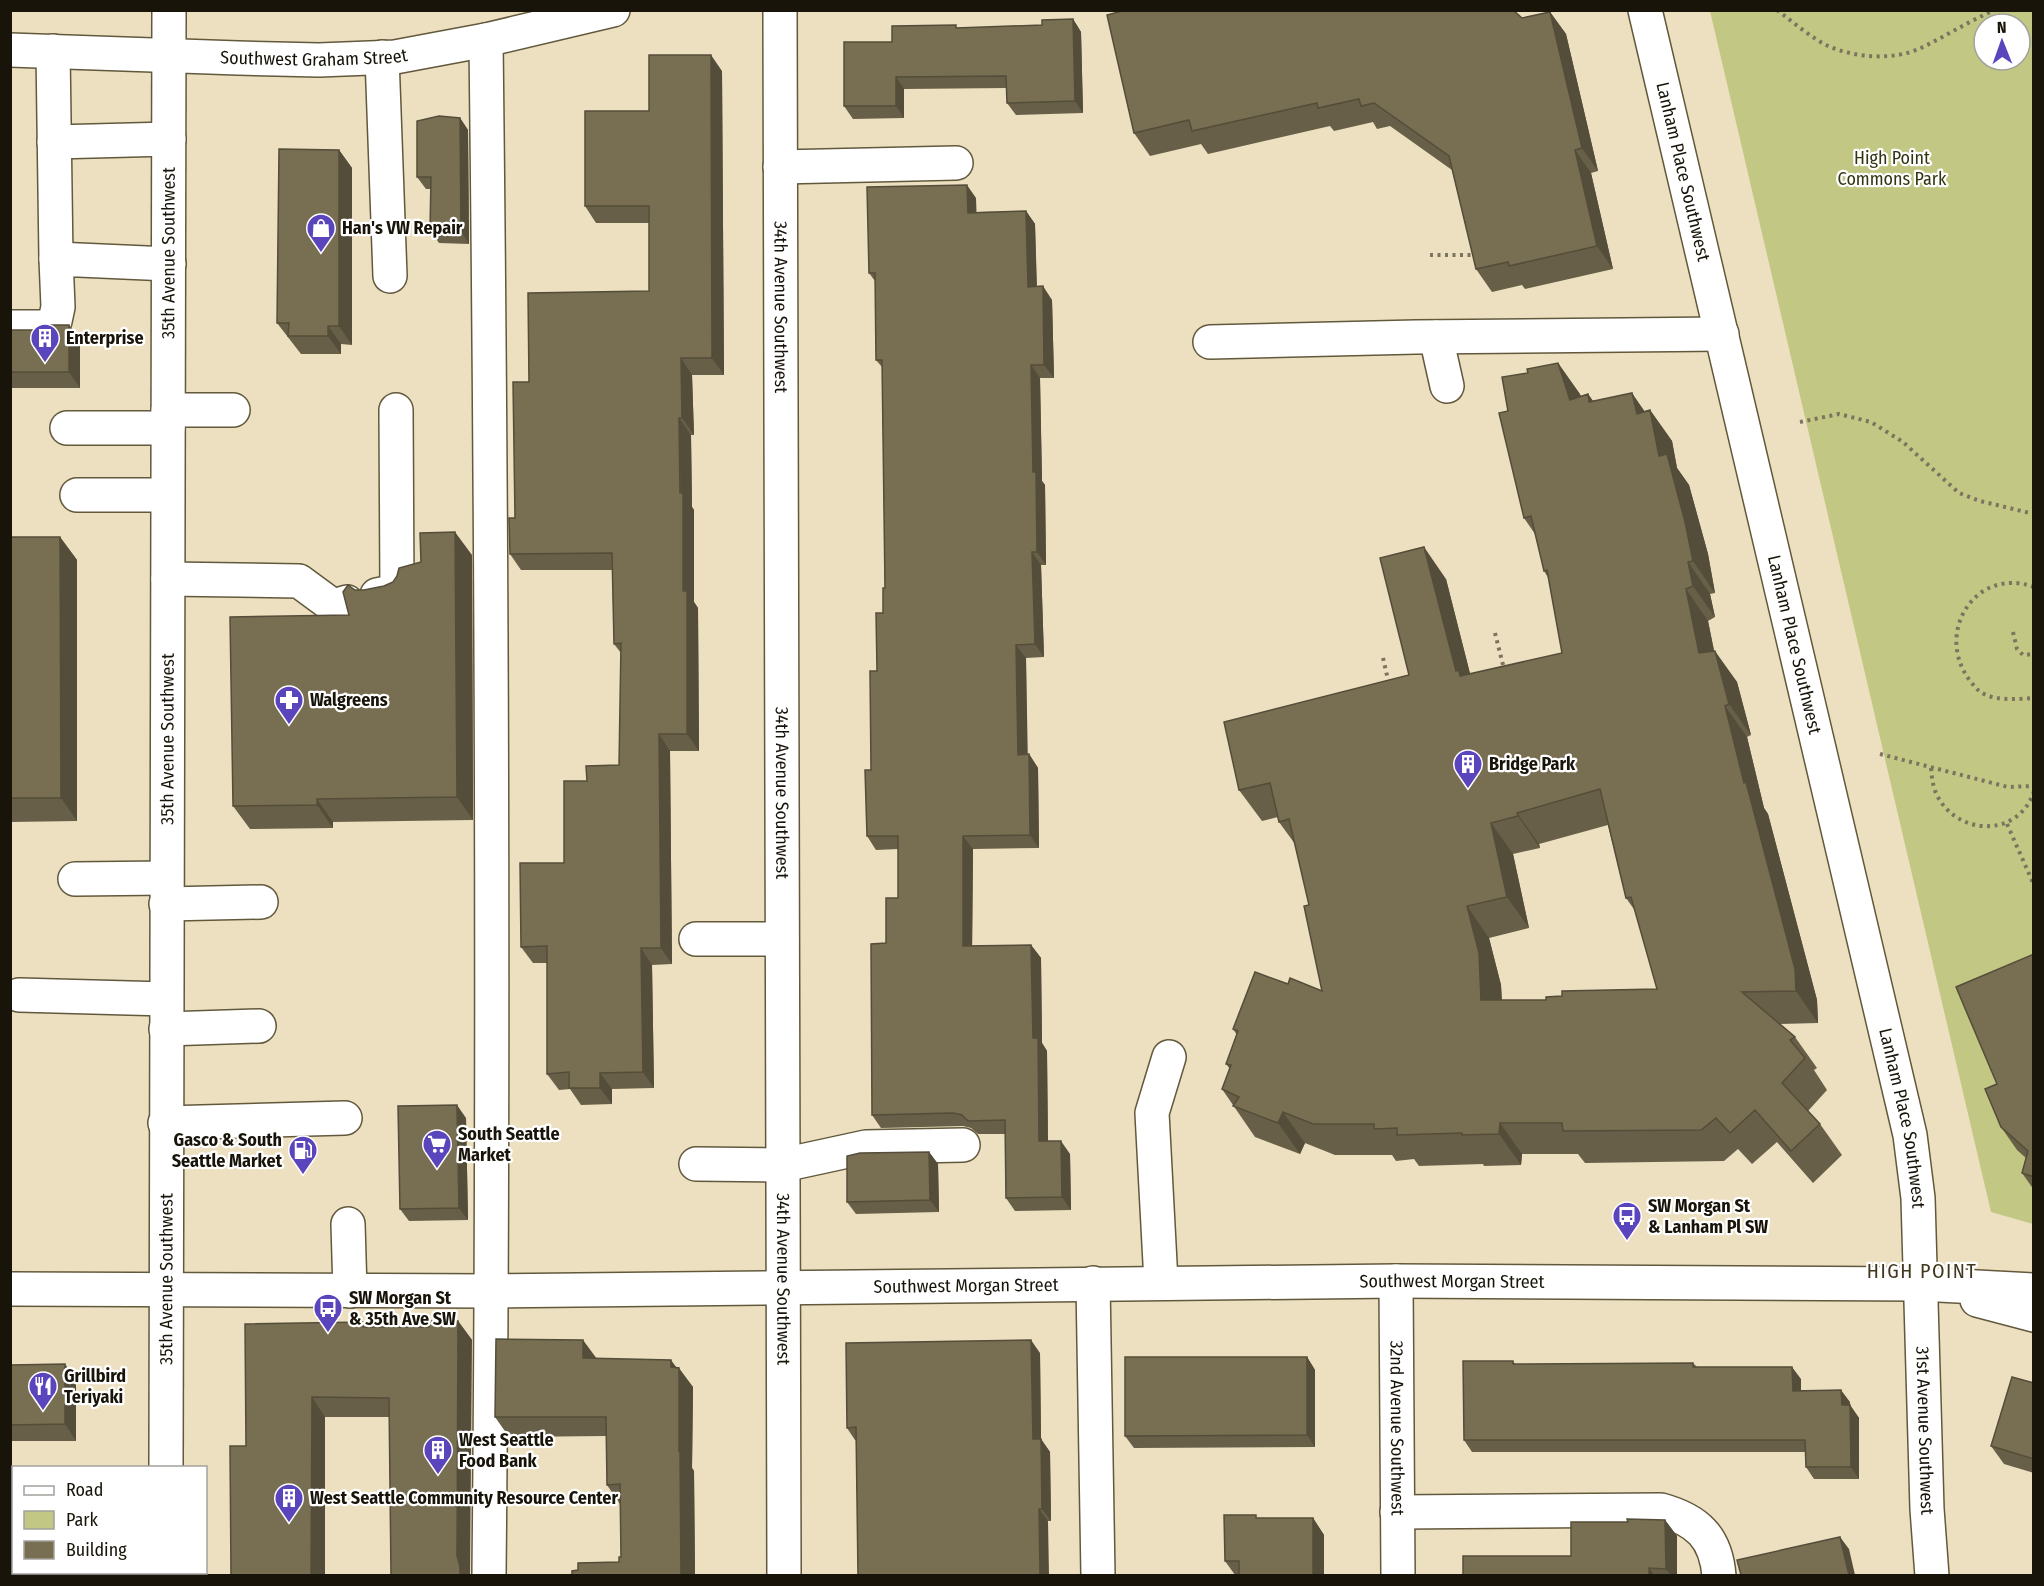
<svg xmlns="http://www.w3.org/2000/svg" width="2044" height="1586" font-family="'Fira Sans Condensed',sans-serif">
<rect width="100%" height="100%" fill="#ece0c1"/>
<path fill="#c2c884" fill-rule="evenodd" d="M1710 11H2033V1224L1991 1212ZM1984 24H2020V60H1984Z"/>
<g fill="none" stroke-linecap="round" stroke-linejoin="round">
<g stroke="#62583c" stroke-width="36">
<g id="minor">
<path id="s1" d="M780 10 784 1576"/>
<path id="s2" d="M1645 10 1910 1135 1918 1198 1927 1509 1932 1576"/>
<path d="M486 40C492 552 494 1064 489 1576"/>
<path id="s3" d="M10 50 238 58 319 60 395 57 486 40 613 10"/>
<path d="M53 51 56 259"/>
<path d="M382 57 390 276"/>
<path d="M54 142 169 139"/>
<path d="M780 167 956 163"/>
<path d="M10 327H46L55 321 58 307 56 259 169 264"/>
<path d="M1436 337 1447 386"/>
<path d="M1210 342 1416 337 1722 334"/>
<path d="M168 410H233"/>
<path d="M67 428H168"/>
<path d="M77 495H167"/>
<path d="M168 579 299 581 333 606 347 602"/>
<path d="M377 595 397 591 396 410"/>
<path d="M75 879 166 878"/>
<path d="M166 904 261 902"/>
<path d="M696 939H782"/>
<path d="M19 995 166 999"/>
<path d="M166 1029 259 1026"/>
<path d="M165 1123 345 1118"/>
<path d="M696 1164 783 1165 866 1147 963 1145"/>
<path d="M348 1224 350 1291"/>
<path id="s4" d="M1396 1281 1398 1576"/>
<path d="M1161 1282 1152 1113 1169 1057"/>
<path d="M1093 1283 1098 1576"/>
<path id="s5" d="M10 1289 492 1291 1396 1281 1920 1284 2034 1290"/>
<path d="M1977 1300 2034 1315"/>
<path d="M1397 1512 1661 1510C1697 1520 1716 1537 1719 1576"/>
</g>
</g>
<g stroke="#62583c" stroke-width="36">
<g id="major">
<path id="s6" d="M166 1468 169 10"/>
<path d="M166 1572V1576"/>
</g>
</g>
<g stroke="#7c745f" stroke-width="4" stroke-dasharray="3 4.5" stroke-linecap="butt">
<path d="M1777 10C1793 22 1809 36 1826 45 1854 58 1893 61 1921 48 1946 36 1969 21 1995 10"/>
<path d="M1430 255H1472"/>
<path d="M1800 422 1839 414 1871 422 1903 442 1959 493 1980 501 2034 514"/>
<path d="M2034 587C1977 566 1935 630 1968 678 1973 684 1976 690 1984 694 1998 701 2018 699 2034 698"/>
<path d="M2013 632 2017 649 2023 655 2034 654"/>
<path d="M1495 633 1503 665"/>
<path d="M1383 658 1389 684"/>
<path d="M1880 754 2008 787 2034 786"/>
<path d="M1931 768C1932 779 1933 789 1939 799 1962 837 2020 836 2034 791"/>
<path d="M2007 824 2034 885"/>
</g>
<use href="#minor" stroke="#fff" stroke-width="33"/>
<use href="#major" stroke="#fff" stroke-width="33"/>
</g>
<g fill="#675f47" fill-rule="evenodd">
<path d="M1550 12 1566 34 1598 171 1591 173 1613 269 1525 289 1522 285 1492 292 1476 269 1452 170 1390 126 1377 129 1373 122 1334 131 1330 126 1208 154 1201 144 1150 156 1134 133 1522 18Z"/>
<path d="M1073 19 1081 32 1083 113 1016 115 1007 103V88L904 89V118L853 119 844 106 892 42 958 28 1042 25Z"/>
<path d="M722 71 724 375H692L694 435H691L692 507 694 510V602L698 608 699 751H670L672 964 652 965 654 1088 612 1089V1104L581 1105 570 1089 559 1090 547 1074V963H533L521 947 564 863 587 781 619 765 621 653 614 644 612 570H521L510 554 515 518 529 382 649 291V223H596L585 206 649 111Z"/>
<path d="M460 118 468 130 469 244 439 243 430 230 431 189H426L417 177Z"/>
<path d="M339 150 352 168V345L341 344V354H301L277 323Z"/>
<path d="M976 198V212L1026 211 1035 224 1037 287 1052 300 1054 378H1040L1042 481 1045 485 1046 565H1041L1044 657 1026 658 1027 754H1029L1038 768 1039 848 973 849 972 946 1031 945 1041 958 1042 1043 1047 1051 1048 1141 1070 1154 1071 1210 1015 1211 1006 1198 1005 1134H978L971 1128 963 1126 881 1128 872 1115 886 943 898 898V849L876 850 867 836 877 671 883 613 885 588 882 367 876 360 875 281 869 273Z"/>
<path d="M69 325 80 341V388H10V330H35Z"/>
<path d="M1558 363 1581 396 1588 394 1593 401 1645 411 1650 410 1672 441 1677 468 1689 485 1708 554 1715 593 1710 594 1715 617 1708 621 1714 651 1737 682 1751 735 1747 737 1764 808 1768 814 1817 1000 1818 1023 1780 1024 1795 1037 1817 1068 1814 1070 1827 1090 1808 1111 1820 1124 1842 1155 1813 1183 1777 1142 1752 1164 1738 1149 1724 1161 1585 1163 1578 1154H1522L1521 1165 1484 1166 1483 1164 1419 1166 1414 1159 1396 1161 1392 1155H1335L1305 1143 1300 1154 1255 1137 1222 1089 1230 1069 1226 1064 1237 1035 1233 1029 1288 984 1322 991 1309 905 1295 844 1279 822 1278 817 1262 821 1239 790 1409 675 1446 579 1470 674 1562 653 1549 579 1544 571 1535 534 1524 518 1508 411 1528 373ZM1608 825 1626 898 1636 912 1657 989 1546 1000H1502L1501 985 1489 938 1529 928 1513 854 1540 848 1539 844Z"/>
<path d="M10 537H60L77 560V821L10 822Z"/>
<path d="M472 555 473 820 333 822V828L250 829 233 806 349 615 355 590H364L384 586Z"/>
<path d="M2034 954V1190L2022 1173 2026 1158 2017 1150 2001 1127 1997 1084Z"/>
<path d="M466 1118 468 1220 409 1221 400 1209Z"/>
<path d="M929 1152 938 1164 939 1212 856 1214 847 1202Z"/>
<path d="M458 1321 472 1340 389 1417H325L246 1446 367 1327H429Z"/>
<path d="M1040 1353 1041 1439 1050 1452 1051 1521H1048L855 1440 847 1428Z"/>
<path d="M1307 1357 1315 1370V1447L1134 1448 1125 1436Z"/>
<path d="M596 1359 677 1368 693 1387 692 1468 694 1471 695 1575H572L578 1570 619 1562 621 1557 620 1504 607 1485 606 1436 509 1437 495 1417Z"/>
<path d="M1513 1361 1515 1364 1693 1363 1697 1367 1801 1379V1390L1850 1402V1405L1859 1418V1479H1814L1806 1467V1452H1472L1464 1440Z"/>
<path d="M10 1365 76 1380V1441H10Z"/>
<path d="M2034 1383V1473L2004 1464 1991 1446Z"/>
<path d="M1258 1518H1313L1324 1535V1575H1235L1225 1561Z"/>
<path d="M1665 1520 1677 1536V1575H1463L1571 1556Z"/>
</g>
<g fill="#544d39">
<path d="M1550 12 1566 34 1598 171 1582 148Z"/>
<path d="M1073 19 1081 32 1083 113 1075 101Z"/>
<path d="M711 55 722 71 724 375 712 358Z"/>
<path d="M896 77 904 89V118L896 106Z"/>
<path d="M460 118 468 130 469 244 461 231Z"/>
<path d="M339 150 352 168V345L339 326Z"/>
<path d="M1575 150 1591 173 1613 269 1597 246Z"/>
<path d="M967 185 976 198 977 226 968 213Z"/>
<path d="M1026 211 1035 224 1037 300 1028 287Z"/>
<path d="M1043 286 1052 300 1054 378 1044 365Z"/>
<path d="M69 325 80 341V388L69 372Z"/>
<path d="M328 326 341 344V354L328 336Z"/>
<path d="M681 358 692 375 694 435 682 418Z"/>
<path d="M1558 363 1580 394 1592 431 1570 400Z"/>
<path d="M1031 365 1040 378 1042 481 1045 485 1046 565 1037 552 1033 472Z"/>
<path d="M1632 393 1652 422 1650 410 1672 441 1677 468 1689 485 1708 554 1715 593 1693 561 1659 456 1637 414Z"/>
<path d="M1588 394 1610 425 1589 402Z"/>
<path d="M679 418 691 435 692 507 694 510V602L698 608 699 751 687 734Z"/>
<path d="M455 532 472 555 473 820 457 797Z"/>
<path d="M60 537 77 560V821L61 798Z"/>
<path d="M1424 547 1446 579 1475 693 1456 671Z"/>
<path d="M1032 552 1041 565 1044 657 1035 644Z"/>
<path d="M1688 562 1710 594 1715 617 1693 586Z"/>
<path d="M1686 589 1708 621 1721 685 1699 653Z"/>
<path d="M1016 645 1026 658 1028 768 1018 755Z"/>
<path d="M1715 651 1737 682 1751 735 1729 704Z"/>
<path d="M1725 706 1747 737 1764 808 1768 814 1817 1000 1818 1023 1796 991Z"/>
<path d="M659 734 670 751 672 964 661 948Z"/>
<path d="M1029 754 1038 768 1039 848 1030 835Z"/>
<path d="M317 799 333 822V828L317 805Z"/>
<path d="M1517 813 1539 844 1540 848 1518 816Z"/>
<path d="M1491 823 1513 854 1529 928 1507 897Z"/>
<path d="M963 836 973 849 972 959 963 946Z"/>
<path d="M1467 906 1489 938 1501 985 1503 1032 1481 1000Z"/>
<path d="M1031 945 1041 958 1042 1043 1047 1051 1048 1155 1039 1141 1033 1038Z"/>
<path d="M641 948 652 965 654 1088 643 1072Z"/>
<path d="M600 1073 612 1089V1104L600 1088Z"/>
<path d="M457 1105 466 1118 468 1220 459 1208Z"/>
<path d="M1283 1112 1305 1143 1300 1154 1278 1123Z"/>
<path d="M1500 1123 1522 1154 1521 1165 1499 1134Z"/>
<path d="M1061 1141 1070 1154 1071 1210 1062 1197Z"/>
<path d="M929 1152 938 1164 939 1212 930 1200Z"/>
<path d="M458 1321 472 1340 470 1575H460L457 1556Z"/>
<path d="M583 1340 597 1359 583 1358Z"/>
<path d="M1031 1340 1040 1353 1041 1439 1050 1452 1051 1521 1042 1509 1033 1439Z"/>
<path d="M1307 1357 1315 1370V1447L1307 1435Z"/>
<path d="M671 1360 679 1371V1368L693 1387 692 1468 694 1471 695 1575H681L679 1451 671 1367Z"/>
<path d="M65 1364 76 1380V1441L65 1424Z"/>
<path d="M1792 1367 1801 1379V1403L1793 1391Z"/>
<path d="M1841 1390 1850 1402V1405L1859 1418V1479L1851 1467 1842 1405Z"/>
<path d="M312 1397 325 1417V1575H311Z"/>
<path d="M1039 1509 1048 1521 1049 1575H1040Z"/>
<path d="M1313 1518 1324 1535V1575H1313Z"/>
<path d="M1665 1520 1677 1536V1575H1671L1666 1569Z"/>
<path d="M1840 1537 1849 1549 1855 1575H1849Z"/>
<path d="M1649 1568 1654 1575H1649Z"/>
<rect x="60" y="1572" width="12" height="3"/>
</g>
<g fill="#786e52" stroke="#544d39" stroke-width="1.5" fill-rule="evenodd">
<path d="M1126 10H1513L1522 18 1550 12 1582 148 1575 150 1597 246 1509 266 1508 262 1476 269 1449 156 1374 103 1361 106 1359 99 1318 108 1317 103 1192 131 1189 120 1134 133 1107 15Z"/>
<path d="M1073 19 1075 101 1007 103 1006 76 896 77V106H844V42H892V26L956 25V28L1042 25V20Z"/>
<path d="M649 55H711L712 358H681L682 418H679L680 493H683V591H687V734H659L661 948H641L643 1072 600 1073V1088H569V1072L547 1074V946L521 947 520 863H564V781H587L586 766 619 765 621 643 614 644 612 553 510 554 509 518H515L513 382H529L528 293 649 291V206H585V111H649Z"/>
<path d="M439 116 460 118 461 231 430 230 431 177H417V121Z"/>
<path d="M279 149 339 150V326H328V336H288L289 323H277Z"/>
<path d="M967 185 968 213 1026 211 1028 287 1043 286 1044 365H1031L1033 472H1036L1037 552H1032L1035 644 1016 645 1018 755 1029 754 1030 835 963 836V946L1031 945 1033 1038H1038L1039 1141H1061L1062 1197 1006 1198 1005 1120 968 1121 962 1115 953 1113 872 1115 871 944 886 943V898H898V836H867L865 770H871L870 671H877L876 613H883V588H885L882 360H876L875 273H869L867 187Z"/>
<path d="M47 325H69V372H10V330H35Z"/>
<path d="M1558 363 1570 400 1588 394 1589 402 1632 393 1637 414 1650 410 1659 456 1667 454 1685 522 1693 561 1688 562 1693 586 1686 589 1699 653 1715 651 1729 704 1725 706 1744 783 1746 782 1795 969 1796 991 1742 992 1795 1037 1790 1040 1805 1058 1782 1083 1820 1124 1791 1151 1755 1110 1730 1133 1716 1118 1701 1130 1563 1131 1562 1123H1500L1499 1134 1462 1135V1133L1397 1135V1128L1374 1129V1124H1313L1283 1112 1278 1123 1233 1106 1239 1097 1222 1089 1231 1065 1226 1064 1238 1031 1233 1029 1255 972 1288 984 1290 978 1322 991 1304 906 1309 905 1289 819 1279 822 1270 783 1239 790 1224 722 1409 675 1380 558 1424 547 1456 671 1459 670 1460 676 1562 653 1547 570 1544 571 1531 516 1524 518 1499 413 1508 411 1502 377 1528 373 1527 369ZM1600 789 1626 898 1631 897 1657 989 1562 991V996L1546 997V1000H1481L1479 953 1467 906 1507 897 1491 823 1518 816 1517 813Z"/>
<path d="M455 532 457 797 317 799V805L233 806 230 617 349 615 343 592 348 585 355 590H364L384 586 393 582 397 576 399 568 421 562 420 533Z"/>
<path d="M10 537H60L61 798H10Z"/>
<path d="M2034 954V1177L2022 1173 2028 1151 2001 1127 1985 1089 1997 1084 1956 987Z"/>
<path d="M457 1105 459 1208 400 1209 398 1106Z"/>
<path d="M929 1152 930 1200 847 1202V1156L860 1153Z"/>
<path d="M429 1321H458L457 1556 460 1566V1575H391L389 1398 312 1397 311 1575H231L230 1446H246L245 1324 363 1322V1327H429Z"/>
<path d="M496 1339 583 1340V1358L671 1360V1367L679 1368V1451H680L681 1575H572V1571L578 1570V1563L619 1562V1557H621L620 1484 607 1485 606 1417H495Z"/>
<path d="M1031 1340 1033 1439H1041L1042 1509H1039L1040 1575H858L856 1427 847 1428 846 1343Z"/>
<path d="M1125 1357H1307V1435L1125 1436Z"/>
<path d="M1463 1361H1513V1364L1693 1363V1367H1792L1793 1391 1841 1390 1842 1405H1850L1851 1467H1806L1805 1440H1464Z"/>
<path d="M65 1364V1424L10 1425V1365Z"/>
<path d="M2012 1377 2034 1383V1459L1991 1446Z"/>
<path d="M1224 1515H1256V1518H1313V1575H1239V1561H1225Z"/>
<path d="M1627 1519 1665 1520 1666 1569 1649 1568V1575H1463V1556H1571V1522H1628Z"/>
<path d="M10 1529H14V1572H60V1575H10Z"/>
<path d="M1840 1537 1849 1575H1741L1737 1560Z"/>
</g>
<defs>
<g id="shop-pin" transform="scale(1.5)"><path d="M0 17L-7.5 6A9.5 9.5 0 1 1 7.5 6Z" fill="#5b45bd" stroke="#fff"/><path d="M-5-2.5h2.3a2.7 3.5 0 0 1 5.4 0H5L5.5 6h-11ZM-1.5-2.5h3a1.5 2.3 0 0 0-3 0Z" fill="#fff"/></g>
<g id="building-pin" transform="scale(1.5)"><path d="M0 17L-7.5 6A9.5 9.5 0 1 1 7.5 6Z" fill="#5b45bd" stroke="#fff"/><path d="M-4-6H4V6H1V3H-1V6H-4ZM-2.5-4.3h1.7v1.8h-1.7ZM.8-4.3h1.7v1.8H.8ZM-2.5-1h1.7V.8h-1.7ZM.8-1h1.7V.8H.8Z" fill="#fff"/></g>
<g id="pharmacy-pin" transform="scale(1.5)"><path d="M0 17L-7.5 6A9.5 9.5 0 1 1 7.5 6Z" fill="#5b45bd" stroke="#fff"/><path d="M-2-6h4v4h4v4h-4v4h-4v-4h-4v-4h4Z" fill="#fff"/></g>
<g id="supermarket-pin" transform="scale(1.5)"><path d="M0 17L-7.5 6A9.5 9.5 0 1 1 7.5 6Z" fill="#5b45bd" stroke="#fff"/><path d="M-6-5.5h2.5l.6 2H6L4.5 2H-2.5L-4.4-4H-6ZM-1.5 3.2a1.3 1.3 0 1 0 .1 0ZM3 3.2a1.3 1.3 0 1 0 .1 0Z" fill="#fff"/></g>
<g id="fuel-pin" transform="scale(1.5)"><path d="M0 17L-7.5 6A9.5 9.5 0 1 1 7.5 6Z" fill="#5b45bd" stroke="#fff"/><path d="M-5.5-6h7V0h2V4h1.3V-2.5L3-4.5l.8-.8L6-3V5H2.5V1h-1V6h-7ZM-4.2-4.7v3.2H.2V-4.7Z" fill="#fff"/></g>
<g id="bus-pin" transform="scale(1.5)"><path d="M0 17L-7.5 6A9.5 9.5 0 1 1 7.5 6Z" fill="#5b45bd" stroke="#fff"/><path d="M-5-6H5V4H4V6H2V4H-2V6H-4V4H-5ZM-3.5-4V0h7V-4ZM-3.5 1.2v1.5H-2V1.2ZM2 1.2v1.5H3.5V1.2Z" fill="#fff"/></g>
<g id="restaurant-pin" transform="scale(1.5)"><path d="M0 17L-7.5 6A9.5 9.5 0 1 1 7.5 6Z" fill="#5b45bd" stroke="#fff"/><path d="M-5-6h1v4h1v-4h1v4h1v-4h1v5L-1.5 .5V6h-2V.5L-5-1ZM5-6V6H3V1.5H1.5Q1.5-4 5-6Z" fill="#fff"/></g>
</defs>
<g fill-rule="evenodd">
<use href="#shop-pin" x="321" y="228"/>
<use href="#building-pin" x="45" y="338"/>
<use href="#pharmacy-pin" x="289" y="700"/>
<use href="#building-pin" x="1468" y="764"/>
<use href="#supermarket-pin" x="437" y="1144"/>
<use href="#fuel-pin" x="303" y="1150"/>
<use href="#bus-pin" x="1627" y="1216"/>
<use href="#bus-pin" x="328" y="1308"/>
<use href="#restaurant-pin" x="43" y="1386"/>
<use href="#building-pin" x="438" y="1450"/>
<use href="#building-pin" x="289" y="1498"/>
</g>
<g text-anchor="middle" stroke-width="4.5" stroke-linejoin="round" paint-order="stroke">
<g font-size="18" fill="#181409" stroke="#fff">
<text dy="6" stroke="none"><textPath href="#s3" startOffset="304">Southwest Graham Street</textPath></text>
<text dy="6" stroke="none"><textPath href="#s2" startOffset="166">Lanham Place Southwest</textPath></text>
<text dy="6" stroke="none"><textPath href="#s6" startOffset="1215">35th Avenue Southwest</textPath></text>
<text dy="6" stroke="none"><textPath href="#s1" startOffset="297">34th Avenue Southwest</textPath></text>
<text dy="6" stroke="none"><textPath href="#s2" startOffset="652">Lanham Place Southwest</textPath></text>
<text dy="6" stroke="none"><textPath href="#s6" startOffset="729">35th Avenue Southwest</textPath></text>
<text dy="6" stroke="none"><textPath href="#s1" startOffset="783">34th Avenue Southwest</textPath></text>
<text dy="6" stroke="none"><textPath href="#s2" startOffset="1138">Lanham Place Southwest</textPath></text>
<text dy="6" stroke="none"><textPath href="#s6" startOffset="189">35th Avenue Southwest</textPath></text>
<text dy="6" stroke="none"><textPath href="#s1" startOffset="1269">34th Avenue Southwest</textPath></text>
<text dy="6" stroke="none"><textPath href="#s5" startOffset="1442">Southwest Morgan Street</textPath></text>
<text dy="6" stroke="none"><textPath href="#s5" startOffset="956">Southwest Morgan Street</textPath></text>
<text dy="6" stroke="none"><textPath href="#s4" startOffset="147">32nd Avenue Southwest</textPath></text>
<text dy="6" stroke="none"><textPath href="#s2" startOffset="1452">31st Avenue Southwest</textPath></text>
</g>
<g font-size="18" fill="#333511" stroke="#fff">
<text x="1892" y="164">High Point<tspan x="1892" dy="21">Commons Park</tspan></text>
</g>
<g font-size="18" font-weight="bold" fill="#181409" stroke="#fff" text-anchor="start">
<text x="342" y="234">Han's VW Repair</text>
<text x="66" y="344">Enterprise</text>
<text x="310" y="706">Walgreens</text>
<text x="1489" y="770">Bridge Park</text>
<text x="458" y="1140">South Seattle<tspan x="458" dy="21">Market</tspan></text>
<text x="282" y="1146" text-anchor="end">Gasco &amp; South<tspan x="282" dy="21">Seattle Market</tspan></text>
<text x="1648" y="1212">SW Morgan St<tspan x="1648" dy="21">&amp; Lanham Pl SW</tspan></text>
<text x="349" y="1304">SW Morgan St<tspan x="349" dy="21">&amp; 35th Ave SW</tspan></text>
<text x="64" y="1382">Grillbird<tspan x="64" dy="21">Teriyaki</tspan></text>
<text x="459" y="1446">West Seattle<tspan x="459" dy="21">Food Bank</tspan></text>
<text x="310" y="1504">West Seattle Community Resource Center</text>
</g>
<g font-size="20" letter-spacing="1.5" fill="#40371c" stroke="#fff">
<text x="1922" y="1278">HIGH POINT</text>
</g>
</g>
<rect width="2044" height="1586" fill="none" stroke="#181409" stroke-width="24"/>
<rect x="12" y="1466" width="195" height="108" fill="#ffffff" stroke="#a3a19d" stroke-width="1.5"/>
<rect x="24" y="1486" width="30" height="9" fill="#ffffff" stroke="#a3a19d" stroke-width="1.5"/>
<text x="66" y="1496" font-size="18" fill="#181409">Road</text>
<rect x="24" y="1511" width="30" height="18" fill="#c2c884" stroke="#a3a19d" stroke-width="1.5"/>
<text x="66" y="1526" font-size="18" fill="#181409">Park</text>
<rect x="24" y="1541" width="30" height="18" fill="#786e52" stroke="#a3a19d" stroke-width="1.5"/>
<text x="66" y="1556" font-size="18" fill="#181409">Building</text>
<g transform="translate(2002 42) rotate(359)"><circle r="28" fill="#ffffff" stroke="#a3a19d" stroke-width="1.5"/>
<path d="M0-4.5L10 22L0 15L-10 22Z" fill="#5b45bd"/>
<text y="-9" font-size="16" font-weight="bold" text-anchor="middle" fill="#181409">N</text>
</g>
</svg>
